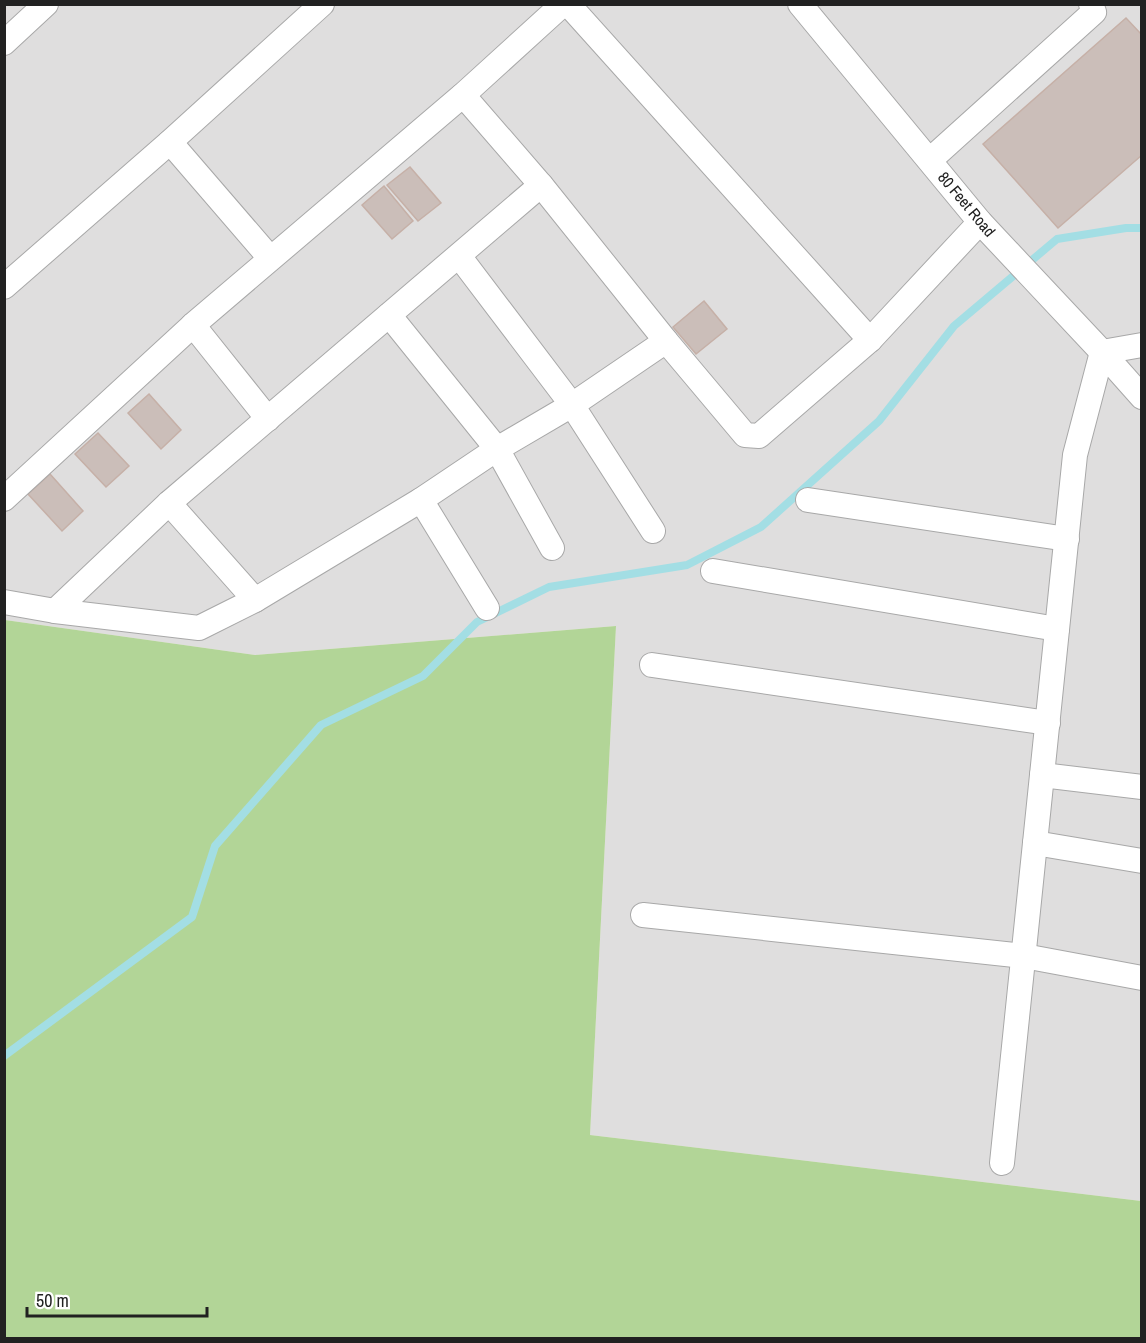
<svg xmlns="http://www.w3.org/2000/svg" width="1146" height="1343" font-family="'Archivo Narrow',sans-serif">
<rect width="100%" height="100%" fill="#f2ede6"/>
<path fill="#dfdede" d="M5 5H1141V1201L590 1135 616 626 255 655 5 620Z"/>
<path fill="#b2d597" d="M5 620 255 655 616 626 590 1135 1141 1201V1338H5Z"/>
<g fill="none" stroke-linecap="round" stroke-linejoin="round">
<path stroke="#a3dee4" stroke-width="8" d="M4 1056 192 917 215 846 321 725 423 676 477 622 549 587 687 565 761 527 879 421 954 326 1057 239 1126 228H1142"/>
</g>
<g fill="#cbbeb9" stroke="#c6b0a7" stroke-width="1.5">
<path d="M1126 18 1142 35V155L1058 228 983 144Z"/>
<path d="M410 167 441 203 418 221 387 185Z"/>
<path d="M384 186 413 221 392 239 362 205Z"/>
<path d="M704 301 727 329 696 354 673 327Z"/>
<path d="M149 394 181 430 161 449 128 413Z"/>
<path d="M98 433 129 466 106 487 75 454Z"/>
<path d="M50 474 83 511 62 531 28 494Z"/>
</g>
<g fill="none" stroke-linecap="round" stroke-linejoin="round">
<g stroke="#a8a8a8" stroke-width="26">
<g id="minor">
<path d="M568 4 870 340"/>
<path d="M800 4 980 222 1102 352 1142 397"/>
<path d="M4 43 46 4"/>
<path d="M463 95 541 185 666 341"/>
<path d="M170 142 270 258"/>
<path d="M930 160 1094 12 1091 4"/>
<path d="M459 256 572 405 653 531"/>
<path d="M4 287 170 142 322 4"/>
<path d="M389 315 497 449 552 548"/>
<path d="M193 325 268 419"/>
<path d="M4 499 193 325 463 95 563 4"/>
<path d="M421 500 487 608"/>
<path d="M808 500 1067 539"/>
<path d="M169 503 255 600"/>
<path d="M713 571 1057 629"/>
<path d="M4 602 55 611 199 628 255 600 421 500 497 449 572 405 666 341 745 435 759 436 870 340 980 222"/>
<path d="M55 611 169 503 541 185"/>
<path d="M652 665 1048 723"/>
<path d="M1042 775 1142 787"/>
<path d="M1035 843 1142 861"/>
<path d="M643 915 1024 956 1142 978"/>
<path d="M1002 1163 1075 455 1102 352 1142 345"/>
</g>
</g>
<use href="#minor" stroke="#fff" stroke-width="24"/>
</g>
<g text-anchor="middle" stroke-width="4.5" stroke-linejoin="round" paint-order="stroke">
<g font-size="16" fill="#212121" stroke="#fff">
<text transform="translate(967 204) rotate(50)" y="6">80 Feet Road</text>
</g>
</g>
<rect width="1146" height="1343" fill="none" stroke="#212121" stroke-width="12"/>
<path d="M27 1307v9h180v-9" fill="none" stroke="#212121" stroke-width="3"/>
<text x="36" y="1307" font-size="18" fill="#212121" stroke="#ffffff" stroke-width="4.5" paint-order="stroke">50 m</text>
</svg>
